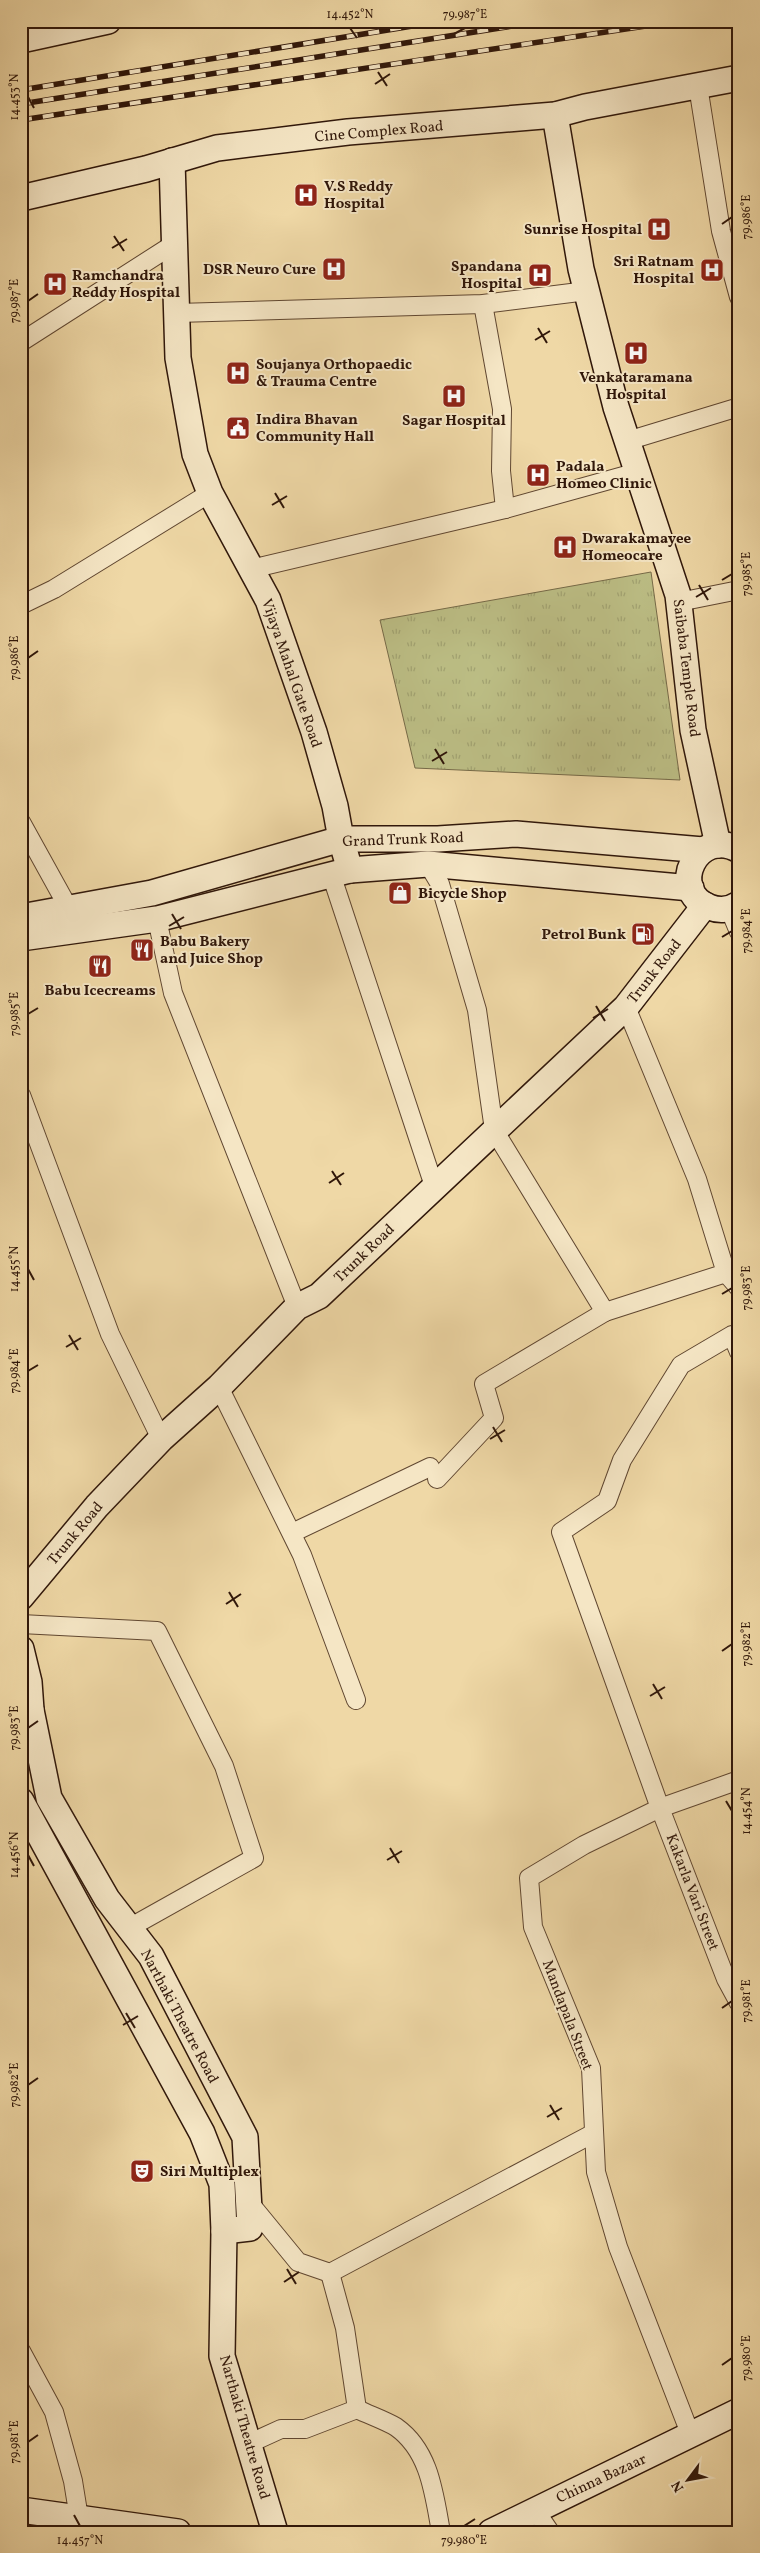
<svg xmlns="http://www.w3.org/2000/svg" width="760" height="2553" font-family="Vollkorn,serif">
<defs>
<pattern id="grass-tufts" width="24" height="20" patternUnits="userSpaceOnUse" patternTransform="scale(1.25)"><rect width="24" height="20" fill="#bcbe85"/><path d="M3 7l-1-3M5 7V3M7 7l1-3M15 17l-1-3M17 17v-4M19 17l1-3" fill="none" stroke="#a2a372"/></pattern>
</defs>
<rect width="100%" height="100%" fill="#efd8a6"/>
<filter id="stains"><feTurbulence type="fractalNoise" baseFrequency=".004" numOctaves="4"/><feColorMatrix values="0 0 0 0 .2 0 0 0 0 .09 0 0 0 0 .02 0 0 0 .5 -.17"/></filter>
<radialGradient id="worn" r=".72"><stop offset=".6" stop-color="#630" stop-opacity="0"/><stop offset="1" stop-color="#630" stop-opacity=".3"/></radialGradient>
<path fill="url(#grass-tufts)" stroke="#766a48" d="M651 572 680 780 415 768 380 620Z"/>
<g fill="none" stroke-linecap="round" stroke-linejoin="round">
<g stroke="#604731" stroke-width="20">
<g id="street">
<path d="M698 86 721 231 739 297"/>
<path d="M483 304 502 409 501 471 505 509"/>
<path d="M177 313 483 304 587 291"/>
<path d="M21 342 174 244"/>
<path d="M627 441 739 407"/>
<path d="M251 569 505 509 638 472"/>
<path d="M679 602 739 590"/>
<path d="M21 605 54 589 210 493"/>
<path d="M21 822 68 907"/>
<path d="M428 864 440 884 477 1010 494 1130 605 1312 726 1273 697 1179 626 1007"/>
<path d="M331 874 434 1186"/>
<path d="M729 908 739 932"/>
<path d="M157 919 173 993 297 1307"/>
<path d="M21 1095 110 1334 161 1439"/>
<path d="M726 1273 739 1288"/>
<path d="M739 1352 732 1335 681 1365 622 1460 607 1501 561 1532 660 1808 726 1979 739 2003"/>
<path d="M219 1387 302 1555 356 1700"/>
<path d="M437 1479 494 1418 484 1384 605 1312"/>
<path d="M292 1533 430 1467"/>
<path d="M21 1624 157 1631 224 1766 254 1858 129 1928"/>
<path d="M248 2201 298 2262 330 2273 594 2133"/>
<path d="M21 2351 54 2412 73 2481 79 2518"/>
<path d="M357 2409C369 2415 384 2420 396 2427 430 2451 434 2494 441 2532"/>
<path d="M691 2436 618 2247 596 2172 591 2068 533 1927 529 1878 584 1845 660 1808 739 1780"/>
<path d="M248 2444 281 2429H305L357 2409 345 2328 330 2273"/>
<path d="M535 2510 550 2532"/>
</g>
</g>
<g stroke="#30170a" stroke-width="28">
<g id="secondary">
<path d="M21 40 108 21"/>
<path d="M555 115 581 269 616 407 678 595 693 730 718 845"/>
<path d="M172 161 178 358 195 454 210 493 268 600 314 732 335 806 341 839 350 870"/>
<path d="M21 198 146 169 217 148 348 132 555 115 585 107 739 78"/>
<path d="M739 850C697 826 667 890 709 907 719 911 730 910 739 904"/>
<path d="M21 917 152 893 341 839H438L516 834 703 850"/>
<path d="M21 938 157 919 350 870 428 864 691 888"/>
<path d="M21 1597 97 1506 161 1439 219 1387 297 1307 319 1296 626 1007 705 905"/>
<path d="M21 1649 29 1682 31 1710 21 1716"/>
<path d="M31 1710 49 1798 107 1899 151 1956 245 2137 250 2228 224 2231"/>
<path d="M21 1801 202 2133 222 2184 224 2231 222 2356 275 2532"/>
<path d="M21 2510 178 2532"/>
<path d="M491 2532 739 2411"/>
</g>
</g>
<use href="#street" stroke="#f5e6c5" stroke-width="18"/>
<use href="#secondary" stroke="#f5e6c5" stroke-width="25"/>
<g stroke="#30170a" stroke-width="5.5">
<g id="rail">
<path d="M21 90 443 21"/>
<path d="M21 104 544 21"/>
<path d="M21 120 679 21"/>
</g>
</g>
<use href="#rail" stroke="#f5e6c5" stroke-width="4" stroke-dasharray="11" stroke-linecap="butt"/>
</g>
<path fill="none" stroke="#30170a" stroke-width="2" d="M350 28 357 38M454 34 465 28M378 72 387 86M375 84 390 74M28 97 34 108M722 224 732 217M114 236 124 251M112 248 127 239M28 301 38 294M538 328 547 343M535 340 550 331M275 493 284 508M272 505 287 496M722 580 732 574M699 585 708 600M696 597 711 588M28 658 38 651M435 749 444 764M432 761 447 752M172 914 181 929M169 926 184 917M722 937 732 931M596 1006 605 1021M28 1014 38 1008M593 1018 608 1009M332 1171 341 1185M329 1183 344 1173M28 1269 34 1280M722 1294 732 1288M69 1335 78 1350M66 1347 81 1338M28 1371 38 1365M493 1427 502 1442M490 1439 505 1430M229 1592 238 1607M226 1604 241 1594M722 1651 732 1644M653 1684 662 1699M650 1696 665 1687M28 1728 38 1721M726 1801 732 1811M390 1848 399 1863M28 1855 34 1866M387 1860 402 1851M722 2008 732 2001M126 2013 135 2028M123 2025 138 2016M28 2085 38 2078M550 2105 559 2120M547 2117 562 2108M287 2269 296 2284M284 2282 299 2272M722 2365 732 2358M28 2442 38 2435M74 2515 80 2526M464 2526 475 2519"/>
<defs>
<g id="hospital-square" transform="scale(1.25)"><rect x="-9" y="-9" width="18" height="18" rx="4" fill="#8f2418" stroke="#f5e6c5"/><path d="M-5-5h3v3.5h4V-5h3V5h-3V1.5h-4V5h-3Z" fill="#fff"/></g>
<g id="civic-square" transform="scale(1.25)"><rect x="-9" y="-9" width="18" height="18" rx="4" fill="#8f2418" stroke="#f5e6c5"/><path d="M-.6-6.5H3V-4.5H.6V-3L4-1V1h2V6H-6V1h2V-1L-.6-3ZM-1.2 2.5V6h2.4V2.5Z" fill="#fff"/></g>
<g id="shop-square" transform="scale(1.25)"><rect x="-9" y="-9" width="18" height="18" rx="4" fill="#8f2418" stroke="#f5e6c5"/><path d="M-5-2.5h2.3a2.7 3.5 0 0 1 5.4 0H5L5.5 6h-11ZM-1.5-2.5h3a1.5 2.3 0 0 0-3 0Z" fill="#fff"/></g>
<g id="fuel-square" transform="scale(1.25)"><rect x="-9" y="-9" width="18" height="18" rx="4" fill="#8f2418" stroke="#f5e6c5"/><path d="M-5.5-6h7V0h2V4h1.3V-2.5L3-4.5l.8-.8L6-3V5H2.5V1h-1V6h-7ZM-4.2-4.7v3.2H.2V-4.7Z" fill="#fff"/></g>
<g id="restaurant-square" transform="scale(1.25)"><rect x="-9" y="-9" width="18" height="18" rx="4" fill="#8f2418" stroke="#f5e6c5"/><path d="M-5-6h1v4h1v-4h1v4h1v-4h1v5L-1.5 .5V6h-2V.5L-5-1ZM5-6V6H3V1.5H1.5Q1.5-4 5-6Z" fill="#fff"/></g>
<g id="theatre-square" transform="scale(1.25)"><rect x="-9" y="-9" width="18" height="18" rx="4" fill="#8f2418" stroke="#f5e6c5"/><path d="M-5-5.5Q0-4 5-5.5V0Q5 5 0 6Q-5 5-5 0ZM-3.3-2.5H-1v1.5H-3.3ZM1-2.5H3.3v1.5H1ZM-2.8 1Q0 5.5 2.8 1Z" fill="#fff"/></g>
</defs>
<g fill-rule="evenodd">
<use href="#hospital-square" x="306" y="195"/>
<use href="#hospital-square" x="659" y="229"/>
<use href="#hospital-square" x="334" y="269"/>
<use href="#hospital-square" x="712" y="270"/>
<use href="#hospital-square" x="540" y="275"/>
<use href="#hospital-square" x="55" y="284"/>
<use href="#hospital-square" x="636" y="353"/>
<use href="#hospital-square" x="238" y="373"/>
<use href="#hospital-square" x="454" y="396"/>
<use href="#civic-square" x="238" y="428"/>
<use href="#hospital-square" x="538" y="475"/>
<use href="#hospital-square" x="565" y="547"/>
<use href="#shop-square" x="400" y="893"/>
<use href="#fuel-square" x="643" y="934"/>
<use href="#restaurant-square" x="142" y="950"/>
<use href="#restaurant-square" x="100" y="966"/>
<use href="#theatre-square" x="142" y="2171"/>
</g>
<g text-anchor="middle" stroke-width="4" stroke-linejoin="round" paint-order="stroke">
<g font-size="15" fill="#30170a" stroke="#f5e6c5">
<text transform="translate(379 131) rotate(-5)" y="5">Cine Complex Road</text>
<text transform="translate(687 668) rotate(83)" y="5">Saibaba Temple Road</text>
<text transform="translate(292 673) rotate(71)" y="5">Vijaya Mahal Gate Road</text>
<text transform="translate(403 839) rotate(-2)" y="5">Grand Trunk Road</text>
<text transform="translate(654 971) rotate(-52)" y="5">Trunk Road</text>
<text transform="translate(364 1253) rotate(-44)" y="5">Trunk Road</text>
<text transform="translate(75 1533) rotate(-50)" y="5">Trunk Road</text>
<text transform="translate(693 1892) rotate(69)" y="5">Kakarla Vari Street</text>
<text transform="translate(568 2015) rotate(69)" y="5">Mandapala Street</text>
<text transform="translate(180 2016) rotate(62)" y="5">Narthaki Theatre Road</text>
<text transform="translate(245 2427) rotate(74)" y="5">Narthaki Theatre Road</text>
<text transform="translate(601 2478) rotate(-25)" y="5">Chinna Bazaar</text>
</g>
<g font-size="15" font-weight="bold" fill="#30170a" stroke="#f5e6c5" text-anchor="start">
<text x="324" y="191">V.S Reddy<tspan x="324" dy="17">Hospital</tspan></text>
<text x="642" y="234" text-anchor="end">Sunrise Hospital</text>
<text x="694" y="266" text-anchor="end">Sri Ratnam<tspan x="694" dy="17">Hospital</tspan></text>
<text x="522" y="271" text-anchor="end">Spandana<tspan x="522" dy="17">Hospital</tspan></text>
<text x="316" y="274" text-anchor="end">DSR Neuro Cure</text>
<text x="72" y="280">Ramchandra<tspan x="72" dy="17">Reddy Hospital</tspan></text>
<text x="256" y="369">Soujanya Orthopaedic<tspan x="256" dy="17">&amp; Trauma Centre</tspan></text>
<text x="636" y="382" text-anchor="middle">Venkataramana<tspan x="636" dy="17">Hospital</tspan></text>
<text x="256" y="424">Indira Bhavan<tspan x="256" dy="17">Community Hall</tspan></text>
<text x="454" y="425" text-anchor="middle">Sagar Hospital</text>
<text x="556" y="471">Padala<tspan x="556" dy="17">Homeo Clinic</tspan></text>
<text x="582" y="543">Dwarakamayee<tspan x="582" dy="17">Homeocare</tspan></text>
<text x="418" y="898">Bicycle Shop</text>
<text x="626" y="939" text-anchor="end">Petrol Bunk</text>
<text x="160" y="946">Babu Bakery<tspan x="160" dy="17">and Juice Shop</tspan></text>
<text x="100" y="995" text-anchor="middle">Babu Icecreams</text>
<text x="160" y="2176">Siri Multiplex</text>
</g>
</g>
<rect width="760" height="2553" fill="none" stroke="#efd8a6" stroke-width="55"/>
<g transform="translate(688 2480) rotate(238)" stroke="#f5e6c5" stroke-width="4" paint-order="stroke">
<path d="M0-4L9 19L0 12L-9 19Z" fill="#30170a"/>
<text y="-8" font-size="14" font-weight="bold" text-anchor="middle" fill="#30170a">N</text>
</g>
<rect x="28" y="28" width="704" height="2498" fill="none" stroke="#30170a" stroke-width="2"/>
<g font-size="12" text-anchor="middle" fill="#30170a">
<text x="350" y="18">14.452°N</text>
<text x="465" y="18">79.987°E</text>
<text transform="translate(14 97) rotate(-90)" y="4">14.453°N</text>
<text transform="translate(746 217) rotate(-90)" y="4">79.986°E</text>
<text transform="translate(14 301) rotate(-90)" y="4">79.987°E</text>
<text transform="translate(746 574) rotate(-90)" y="4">79.985°E</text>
<text transform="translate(14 658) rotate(-90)" y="4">79.986°E</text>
<text transform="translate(746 931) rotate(-90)" y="4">79.984°E</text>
<text transform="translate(14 1014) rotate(-90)" y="4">79.985°E</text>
<text transform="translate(14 1269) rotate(-90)" y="4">14.455°N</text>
<text transform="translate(746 1288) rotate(-90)" y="4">79.983°E</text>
<text transform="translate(14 1371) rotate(-90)" y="4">79.984°E</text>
<text transform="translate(746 1644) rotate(-90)" y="4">79.982°E</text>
<text transform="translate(14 1728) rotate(-90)" y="4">79.983°E</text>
<text transform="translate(746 1811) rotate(-90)" y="4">14.454°N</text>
<text transform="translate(14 1855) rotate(-90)" y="4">14.456°N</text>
<text transform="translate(746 2001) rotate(-90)" y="4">79.981°E</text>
<text transform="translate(14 2085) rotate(-90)" y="4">79.982°E</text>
<text transform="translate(746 2358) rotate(-90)" y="4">79.980°E</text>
<text transform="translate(14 2442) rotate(-90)" y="4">79.981°E</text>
<text x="80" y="2544">14.457°N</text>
<text x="464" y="2544">79.980°E</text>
</g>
<rect width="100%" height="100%" filter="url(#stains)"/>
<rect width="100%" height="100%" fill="url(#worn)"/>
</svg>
